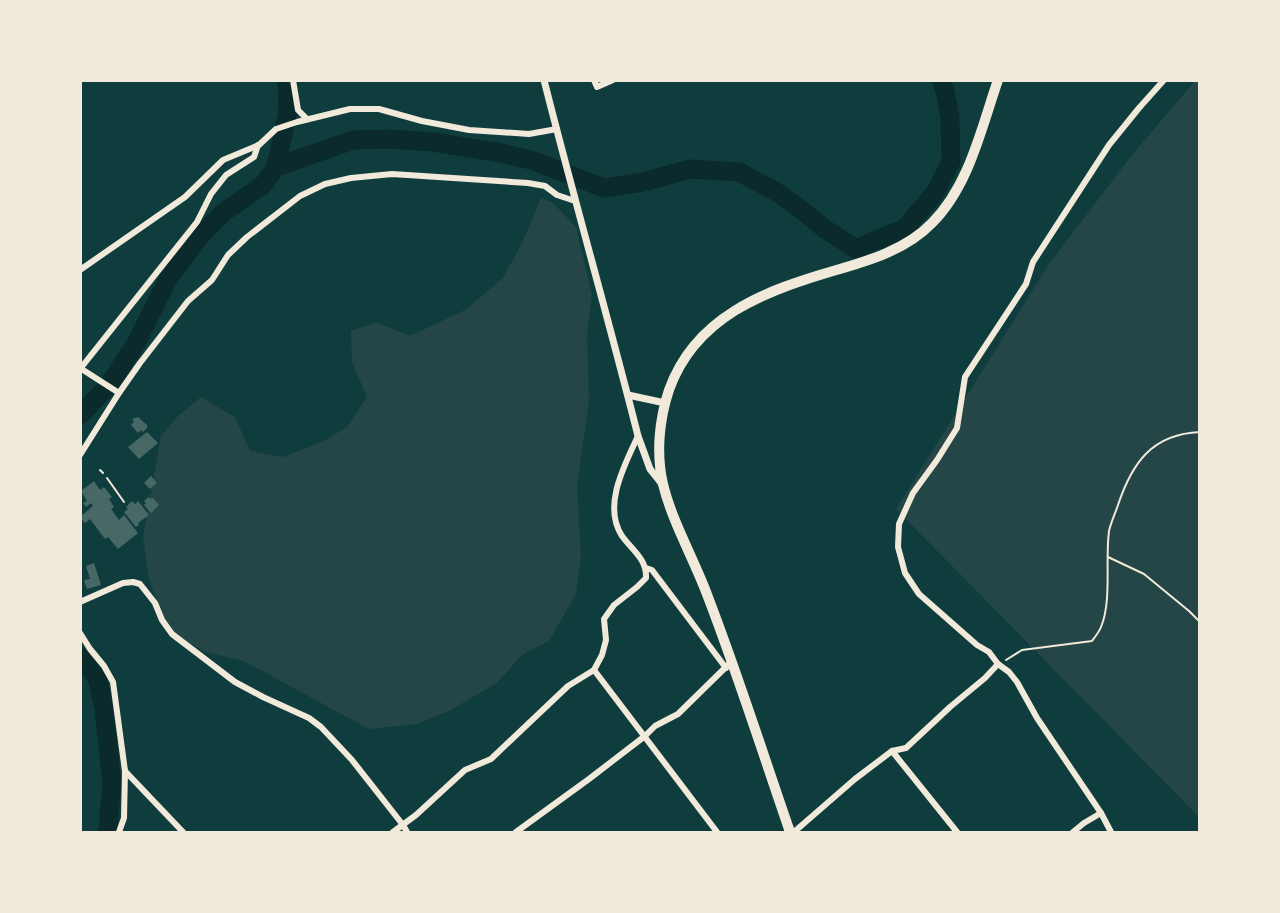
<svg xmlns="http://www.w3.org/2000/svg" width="1280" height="913" font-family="Figtree,sans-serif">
<rect width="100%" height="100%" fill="#0f3d3e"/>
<g fill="#244646">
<path d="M1195 81H1199V817L896 509 1049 264 1132 155Z"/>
<path d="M541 198 552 202 576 227 592 295 587 334 589 400 577 487 581 557 576 594 549 641 522 655 497 683 449 711 417 724 369 729 244 661 205 652 175 635 161 614 149 579 143 537 161 436 178 416 201 397 235 417 250 451 283 457 322 442 347 427 367 397 352 362 351 331 376 322 410 336 465 310 503 278 523 241Z"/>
</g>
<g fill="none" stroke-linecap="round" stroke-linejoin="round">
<g stroke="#0a2a2b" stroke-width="19">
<path d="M276 167 288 111 287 80"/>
<path d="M80 415 109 385 135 345 168 279 200 236 224 212 263 185 276 167 353 140 390 139 433 142 501 153 531 160 604 188 643 182 690 169 739 172 775 191 799 208 825 229 856 249 905 228 935 193 951 162 950 118 945 91 941 80"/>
<path d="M80 657 97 677 104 709 112 785 109 812V829L107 832"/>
</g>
</g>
<g fill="#486865">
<path d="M138 417 147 425V428L143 432 141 430 138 433 131 425 134 422 132 419Z"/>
<path d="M147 432 158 443 139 459 128 447Z"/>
<path d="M151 476 157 483 150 489 144 483Z"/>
<path d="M94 481 100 490 104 487 112 497 109 499 114 507 111 509 119 520 124 515 138 533 118 549 108 537 105 539 90 519 85 523 80 517 93 506 91 503 86 507 83 503 87 501 81 491Z"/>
<path d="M149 497 151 499 153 498 159 505 151 513 144 505 146 503 144 501Z"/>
<path d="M132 501 135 504 138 501 149 515 138 523 139 525 136 527 124 512 128 509 126 507Z"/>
<path d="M94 563 101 585 87 589 84 580 90 579 86 566Z"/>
</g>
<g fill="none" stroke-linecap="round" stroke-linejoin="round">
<g stroke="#f1e9da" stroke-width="2">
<path d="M100 470 103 473"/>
<path d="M107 478 124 502"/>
<path d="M1108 557 1144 574 1189 611 1200 622"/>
<path d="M1006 660 1022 650 1092 641C1095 637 1099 632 1101 627 1112 601 1105 560 1109 531 1111 522 1115 514 1118 505 1132 463 1152 434 1200 432"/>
</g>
<g stroke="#f1e9da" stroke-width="6">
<path d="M293 80 298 110 307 119"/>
<path d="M594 80 597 87 613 80"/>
<path d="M80 270 185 197 223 160 259 145 276 129 297 122 350 109H379L422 121 469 130 529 134 557 129"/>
<path d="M80 368 119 393"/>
<path d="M80 369 197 222 211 194 226 175 254 157 258 145"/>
<path d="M80 455 119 393 140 363 188 301 212 280 228 255 247 237 300 196 325 184 351 178 392 174 528 183 545 186 557 195 575 201"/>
<path d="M646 568 652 570 726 668"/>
<path d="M80 602 123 583 133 582 140 584 155 603 162 620 172 634 235 682 263 697 309 718 321 727 352 760 403 825 407 832"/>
<path d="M80 633 90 649 104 666 113 682 125 771 183 832"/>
<path d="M594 670 717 832"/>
<path d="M892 751 957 832"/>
<path d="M119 832 124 818 125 771"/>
<path d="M393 832 416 815 465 770 491 759 568 686 594 670 602 655 606 640 604 619 614 605 637 587 646 578C647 559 632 550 622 536 602 506 625 464 638 436"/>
<path d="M516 832 589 779 645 736 655 726 678 714 732 661"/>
<path d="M794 832 855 779 892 751 906 748 950 707 985 678 998 664"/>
<path d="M1073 832 1084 823 1101 813"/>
<path d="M1111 832 1101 813 1037 718 1017 682 1009 672 998 664 989 652 977 645 919 594 905 573 898 547 899 524 913 493 937 460 957 428 965 377 1026 284 1033 262 1109 145 1139 108 1164 80"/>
</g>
<g stroke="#f1e9da" stroke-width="7">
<path d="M544 80C574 199 608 317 638 436L650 469 662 484"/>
<path d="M628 395 665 403"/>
</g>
<path stroke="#f1e9da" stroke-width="10" d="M790 832C763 754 738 675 708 597 695 561 672 522 663 484 656 454 659 420 669 390 695 317 764 291 833 271 868 261 906 250 932 223 969 186 981 129 998 80"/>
</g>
<rect width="1280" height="913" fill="none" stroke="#f1e9da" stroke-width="164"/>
</svg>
